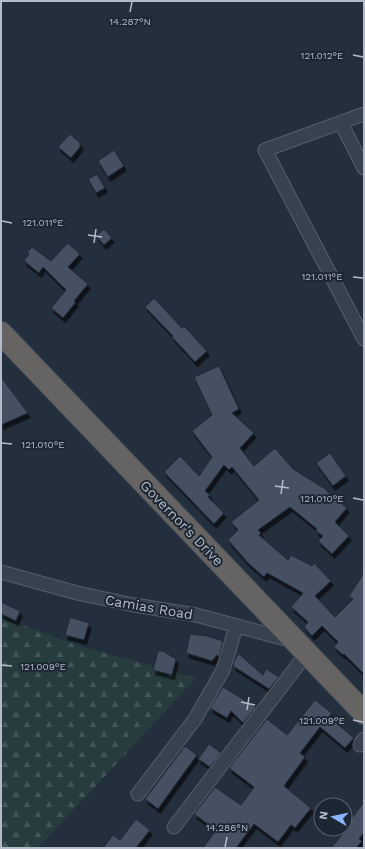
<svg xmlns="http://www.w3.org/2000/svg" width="365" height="849" font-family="'Work Sans',sans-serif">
<defs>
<pattern id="forest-firs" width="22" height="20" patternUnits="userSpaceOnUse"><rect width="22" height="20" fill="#263c3f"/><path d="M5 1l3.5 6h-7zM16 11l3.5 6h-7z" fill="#435659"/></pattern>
<filter id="shadow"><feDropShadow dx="2.5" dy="4.5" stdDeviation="0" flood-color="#0009"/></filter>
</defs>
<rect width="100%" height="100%" fill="#242f3e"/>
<path fill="url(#forest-firs)" d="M1 617 79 646 196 678 38 848H1Z"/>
<g fill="#455162" stroke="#1f2835" filter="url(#shadow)">
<path d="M70 134 80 143V147L71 158 58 147Z"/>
<path d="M114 150 124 166 108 177 98 161Z"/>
<path d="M97 174 105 188 96 193 88 179Z"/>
<path d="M104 229 112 238 104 245 96 236Z"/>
<path d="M68 243 80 254 68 267 88 284 74 301 76 302 63 318 51 308 66 290 43 267 39 273 24 261 29 254 27 252 32 247 51 261Z"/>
<path d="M154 298 182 328 184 326 207 351 195 362 172 337 173 336 145 307Z"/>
<path d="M219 366 239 409 232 413 254 433 240 448 254 466 275 448 293 469 327 490H326L347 508 335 522 349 536 332 554 318 541 323 536 316 531 317 529 290 507 258 530 261 533 259 535 288 560 291 555 312 566 314 563 331 581 315 596 335 617 353 599 349 596 364 573V674L344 654 343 655 334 647 338 642 322 626 312 636 304 627 308 622 291 607 303 593 267 573 264 577 248 563 228 540 238 530 231 522 259 500 232 467 229 470 224 465 205 491 210 495 208 497 224 513 214 524 164 472 180 456 199 476 212 457 192 431 212 415 194 377Z"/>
<path d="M1 377 28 413 1 425Z"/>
<path d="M330 453 346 476 333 486 316 463Z"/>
<path d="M1 602 20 611 16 621 1 614Z"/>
<path d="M70 617 89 623 84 640 65 635Z"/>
<path d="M190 634 207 636 223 641 219 657 217 655 212 661 186 653Z"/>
<path d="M158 651H163L176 659 172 675 153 670Z"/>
<path d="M239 654 263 675 266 669 279 677 269 689 233 666 235 659Z"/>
<path d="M223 687 256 707 243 723 231 711 227 718 210 708Z"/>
<path d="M315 700 332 713 329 717 354 738 345 748 320 727 300 753 305 757 284 786 311 808 295 828 291 825 278 842 254 824 236 848H203L216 830 194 814 215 787 241 805 254 787 229 768 267 719 287 735Z"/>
<path d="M209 744 221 753 210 767 198 759Z"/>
<path d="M185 746 197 755 158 809 145 799Z"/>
<path d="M364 802V832L359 839 362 841 356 848H331L351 824 349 822Z"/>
<path d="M136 819 150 830 136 848H103L113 835 120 840Z"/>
</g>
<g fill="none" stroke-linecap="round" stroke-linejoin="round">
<g stroke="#565f6c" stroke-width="15">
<g id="minor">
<path d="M364 114 265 150 364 339"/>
<path d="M341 123 364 168"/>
<path d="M1 572 77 593 134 605 196 615 293 641"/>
<path d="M360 745 364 739"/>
<path d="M138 794 195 719 223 670 236 627"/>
<path d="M174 827 307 653"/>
</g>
</g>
<g stroke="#434c59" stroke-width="24">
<path id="trunk" d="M1 333 364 713"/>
</g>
<use href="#minor" stroke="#38414e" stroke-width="13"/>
<use href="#trunk" stroke="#656462" stroke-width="22"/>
</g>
<path fill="none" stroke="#b4bcc9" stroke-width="1.5" d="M130 12 132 2M353 55 363 57M2 221 12 223M88 235 102 237M94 243 96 229M353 277 363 278M2 443 12 444M275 486 289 488M281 494 283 480M353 498 363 500M2 665 12 666M241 702 255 705M247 710 249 697M353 720 363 722M225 847 227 837"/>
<g text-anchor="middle" stroke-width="4" stroke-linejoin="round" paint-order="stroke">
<g font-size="14" fill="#b4bcc9" stroke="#1d2633">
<text transform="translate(182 523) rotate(46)" y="5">Governor's Drive</text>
<text transform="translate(149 607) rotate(10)" y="5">Camias Road</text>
</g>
</g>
<g font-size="10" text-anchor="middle" fill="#b4bcc9" stroke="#1d2633" stroke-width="4" stroke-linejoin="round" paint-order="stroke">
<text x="130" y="25">14.287°N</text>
<text x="322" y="59">121.012°E</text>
<text x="43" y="226">121.011°E</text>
<text x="322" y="280">121.011°E</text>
<text x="43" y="448">121.010°E</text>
<text x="322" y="502">121.010°E</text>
<text x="43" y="670">121.009°E</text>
<text x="322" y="724">121.009°E</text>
<text x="227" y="831">14.286°N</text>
</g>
<rect width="365" height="849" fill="none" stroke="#b4bcc9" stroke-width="4"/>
<g transform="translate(333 817) rotate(279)"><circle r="19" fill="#1d2633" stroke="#59626f"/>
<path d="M0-3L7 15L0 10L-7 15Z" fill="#8ab4f8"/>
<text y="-6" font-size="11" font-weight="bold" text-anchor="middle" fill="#b4bcc9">N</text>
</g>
</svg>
